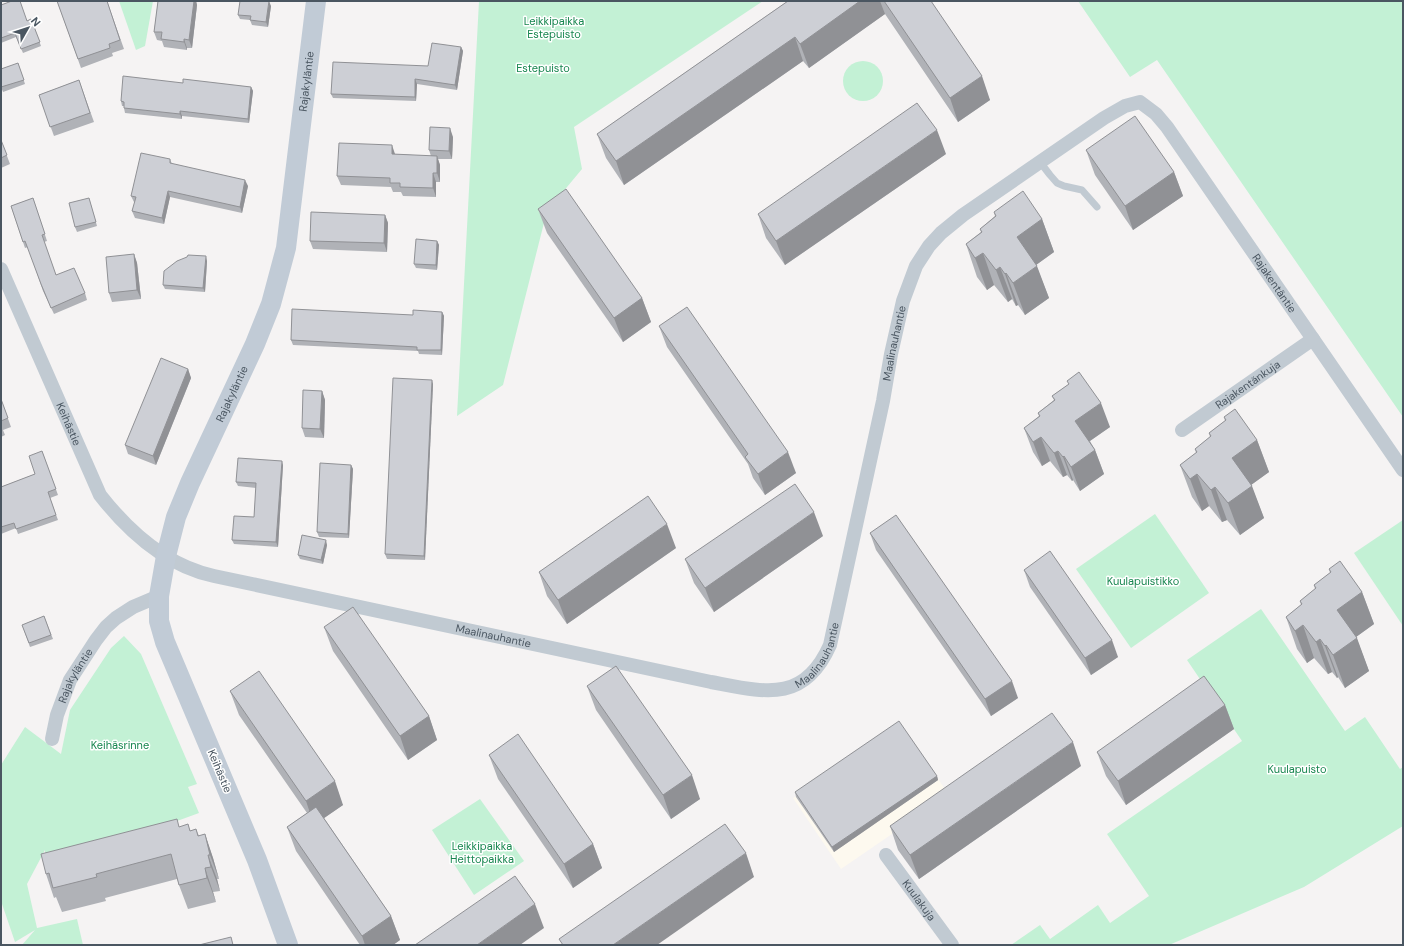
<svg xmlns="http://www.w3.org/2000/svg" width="1404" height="946" font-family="'DM Sans',sans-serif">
<rect width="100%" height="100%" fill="#f5f3f3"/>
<path fill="#fdf9ef" d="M901 724 949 795 841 869 793 798Z"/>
<g fill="#c3f1d5">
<path d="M119 1H153L145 46 136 50Z"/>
<path d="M479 1H763L574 127 582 169 547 211 503 385 457 416Z"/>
<path d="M1078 1H1403V417L1157 60 1130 77Z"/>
<circle cx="863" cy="81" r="20"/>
<path d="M1155 514 1209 593 1131 648 1076 569Z"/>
<path d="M1403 520V626L1354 553Z"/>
<path d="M1261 609 1345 731 1365 717 1400 769 1403 767V826L1304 887 1169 945H1011L1040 925 1050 939 1098 905 1110 923 1149 896 1107 834 1242 741 1187 660Z"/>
<path d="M124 636 141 654 197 784 188 787 199 813 65 862 45 853V850L27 884 37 928 77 919 83 945H22L35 930 15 942 1 901V765L25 727 61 754 70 710 111 648Z"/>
<path d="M480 799 524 861 474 895 432 830Z"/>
</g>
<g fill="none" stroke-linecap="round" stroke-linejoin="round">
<path stroke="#c1cad2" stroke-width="7" d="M1040 162 1050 175 1057 183 1064 186 1082 190 1097 207"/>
<g stroke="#c1cad2" stroke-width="14">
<path id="s1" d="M1 269 100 495C129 532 167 566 214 576L711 682C764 692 804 704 830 645L883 401 891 354 903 301 916 266 929 246 941 233 963 215 1104 118 1125 106 1140 102 1156 114 1167 127 1403 470"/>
<path id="s2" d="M1182 430 1313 339"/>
<path id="s3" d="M52 739 57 715 70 680 96 640 106 627 116 618 133 607 159 596"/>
<path id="s4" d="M886 855 952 945"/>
</g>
<path stroke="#c1cbd6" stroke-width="20" id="s5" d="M288 945 257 860 165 642 159 621V596L166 556 176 517 190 483 255 344 271 304 286 248 316 1"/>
</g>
<g fill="#b0b2b7">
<path d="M57 1H107L124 49 112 53 113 56 81 68Z"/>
<path d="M158 1H196L197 5 192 48H187V50L164 47 162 41 157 40 154 32Z"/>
<path d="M788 1H931L990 100 958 122 885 14 809 68 803 61 624 185 606 158 597 134Z"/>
<path d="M1 5 27 21 31 19 41 46 23 53 16 37 1 43Z"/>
<path d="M271 6 268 27 252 25 250 20 240 19 238 15Z"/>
<path d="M461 47 463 51 457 90 417 84 416 101 333 98 331 94 428 66Z"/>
<path d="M18 63 25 84 3 92 1 87Z"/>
<path d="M79 80 94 122 54 136 39 95Z"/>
<path d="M183 83 251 87 253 91 249 123 182 116V119L125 113 124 108V106H122L121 101Z"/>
<path d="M453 137 452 159H438L440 165V182H436V197L403 196 401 192H393L391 187 341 185 337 176 395 154 431 156 429 150Z"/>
<path d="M1 140 10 164 1 168Z"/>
<path d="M1086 150 1174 172 1183 196 1133 230 1095 175Z"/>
<path d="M946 154 785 265 766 238 758 214Z"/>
<path d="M170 159 172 164 248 186 242 213 170 197 164 224 135 218 132 211 135 203 134 202 131 196Z"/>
<path d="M33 198 47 241 44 242 56 275 85 293 87 300 54 314 43 291 28 247 25 248 11 206Z"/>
<path d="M89 198 97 226 77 232 75 227Z"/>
<path d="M538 209 642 298 651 322 623 342 547 233Z"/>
<path d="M994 212 1042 219 1054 252 1036 265 1049 298 1025 315 1018 305 1016 306 1012 299 1008 302 994 285 987 290 977 277 966 244 981 232 980 229 995 216Z"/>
<path d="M385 215 388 223 387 252 313 249 310 241Z"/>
<path d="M437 241 439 245 437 270 416 268 414 264Z"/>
<path d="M134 254 137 263 141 299 112 302 109 293Z"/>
<path d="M207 261 205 292 165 289 163 285Z"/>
<path d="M442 312 444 316 442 355 419 354 418 351 293 345 291 340 413 315Z"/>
<path d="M659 326 796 473 765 495 753 478 748 464 667 347Z"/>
<path d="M188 369 191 378 156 465 128 454 125 445Z"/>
<path d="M1067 381 1110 427 1090 441 1095 450 1104 474 1080 491 1073 480 1072 481 1067 475 1063 477 1050 461 1042 466 1033 452 1024 428 1039 416 1038 413 1054 400 1052 396 1069 384Z"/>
<path d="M433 384 425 560 387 559 385 554Z"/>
<path d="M322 391 325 400 324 438 305 437 302 428Z"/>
<path d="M1 399 11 427 3 430 5 435 1 437Z"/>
<path d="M1224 417 1257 440 1269 472 1251 485 1264 518 1240 535 1227 520 1222 522 1209 506 1202 511 1192 497 1180 465 1196 453 1195 449 1210 437 1209 433 1225 421Z"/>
<path d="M42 451 58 495 50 498 58 520 18 534 16 528 1 534V487L35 474Z"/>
<path d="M283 465 278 547 234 544 232 540 254 517 256 488 238 486 236 482Z"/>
<path d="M351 465 353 469 349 538 319 537 317 532Z"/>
<path d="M870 533 1018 698 991 716 876 550Z"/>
<path d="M823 536 714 612 694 583 685 559Z"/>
<path d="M327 545 323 564 300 559 298 555Z"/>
<path d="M676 548 567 624 547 596 539 572Z"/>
<path d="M1329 569 1362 592 1374 624 1356 637 1369 671 1345 688 1338 677 1337 678 1332 672 1328 674 1314 658 1307 663 1297 649 1286 617 1301 605 1300 601 1315 589 1314 585 1330 573Z"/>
<path d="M1024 570 1118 657 1091 675 1030 587Z"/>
<path d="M44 616 53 639 30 647 22 625Z"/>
<path d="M324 627 429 716 437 740 408 760 333 651Z"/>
<path d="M587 686 700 799 671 819 596 710Z"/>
<path d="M230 691 343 805 324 818 391 916 400 940 393 945H360L296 851 287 827 307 813 239 715Z"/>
<path d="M1225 705 1234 729 1126 805 1106 776 1097 752Z"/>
<path d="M489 755 593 844 602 868 573 888 498 779Z"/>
<path d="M1081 766 919 879 898 850 890 826Z"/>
<path d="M937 776 938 780 834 852 796 797 795 792Z"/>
<path d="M188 824 190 831 196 829 199 836 205 834 213 858 219 879H217L220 891 213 892 216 902 188 909 179 885 177 879 105 898 106 901 62 912 56 897 54 898 46 874 180 827Z"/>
</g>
<g fill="#909195">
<path d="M194 1H196L197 5 192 48 189 40Z"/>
<path d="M269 1 271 6 268 27 266 22Z"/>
<path d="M860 1H880L885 14 809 68 800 44Z"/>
<path d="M795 37 803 61 624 185 616 161Z"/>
<path d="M184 39 187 48V50L184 42Z"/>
<path d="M461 47 463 51 457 90 455 85Z"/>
<path d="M982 76 990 100 958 122 950 98Z"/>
<path d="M415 79 417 84 416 101 415 97Z"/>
<path d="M251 87 253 91 249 123 248 119Z"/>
<path d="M180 111 182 116V119L180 114Z"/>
<path d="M450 128 453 137 452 159 449 151Z"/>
<path d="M937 130 946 154 785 265 776 241Z"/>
<path d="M392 145 395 154V163L392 154Z"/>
<path d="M437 156 440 165V182L437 173Z"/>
<path d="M1174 172 1183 196 1133 230 1125 206Z"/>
<path d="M433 173 436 182V197L433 188Z"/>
<path d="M245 180 248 186 242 213 240 207Z"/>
<path d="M168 191 170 197 164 224 162 218Z"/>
<path d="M385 215 388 223 387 252 384 243Z"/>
<path d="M1042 219 1054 252 1029 270 1017 237Z"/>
<path d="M437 241 439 245 437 270 436 265Z"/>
<path d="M983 253 994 285 987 290 975 258Z"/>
<path d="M134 254 137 263 141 299 137 290Z"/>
<path d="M206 256 207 261 205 292 203 288Z"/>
<path d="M1037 266 1049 298 1025 315 1013 283Z"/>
<path d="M1000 267 1012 299 1008 302 996 270Z"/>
<path d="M1006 273 1018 305 1016 306 1005 274Z"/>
<path d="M642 298 651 322 623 342 614 318Z"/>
<path d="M442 312 444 316 442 355 441 350Z"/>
<path d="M188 369 191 378 156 465 153 456Z"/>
<path d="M432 380 433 384 425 560 424 556Z"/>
<path d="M322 391 325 400 324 438 320 429Z"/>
<path d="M1101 403 1110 427 1084 445 1075 421Z"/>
<path d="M1041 437 1050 461 1042 466 1033 442Z"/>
<path d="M1257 440 1269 472 1244 490 1232 458Z"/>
<path d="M1095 450 1104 474 1080 491 1071 467Z"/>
<path d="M1058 451 1067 475 1063 477 1054 453Z"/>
<path d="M788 452 796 473 765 495 758 474Z"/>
<path d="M1064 456 1073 480 1072 481 1063 457Z"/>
<path d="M282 461 283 465 278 547 276 542Z"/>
<path d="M351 465 353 469 349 538 348 534Z"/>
<path d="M1197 474 1209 506 1202 511 1190 479Z"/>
<path d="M1252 486 1264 518 1240 535 1228 503Z"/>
<path d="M1215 487 1227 520 1222 522 1211 490Z"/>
<path d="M814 512 823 536 714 612 705 588Z"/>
<path d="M667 524 676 548 567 624 558 600Z"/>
<path d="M326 540 327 545 323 564 321 560Z"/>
<path d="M1362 592 1374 624 1349 642 1337 610Z"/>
<path d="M1303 625 1314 658 1307 663 1295 631Z"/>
<path d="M1357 638 1369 671 1345 688 1333 655Z"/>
<path d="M1320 639 1332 672 1328 674 1316 642Z"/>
<path d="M1112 640 1118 657 1091 675 1085 658Z"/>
<path d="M1326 645 1338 677 1337 678 1325 646Z"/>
<path d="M1012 681 1018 698 991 716 985 699Z"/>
<path d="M1225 705 1234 729 1126 805 1118 781Z"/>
<path d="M429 716 437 740 408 760 400 736Z"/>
<path d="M1073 742 1081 766 919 879 910 855Z"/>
<path d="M692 775 700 799 671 819 663 795Z"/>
<path d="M937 776 938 780 834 852 832 847Z"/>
<path d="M335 781 343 805 314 825 306 801Z"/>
<path d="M205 834 213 858 219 879 210 855Z"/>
<path d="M593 844 602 868 573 888 564 864Z"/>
<path d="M746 853 754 877 657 945H613Z"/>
<path d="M208 855 217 879 220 891 211 867Z"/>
<path d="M205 868 213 892 216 902 207 878Z"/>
<path d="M535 904 544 928 520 945H477Z"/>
<path d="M391 916 400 940 393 945H365L362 936Z"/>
</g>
<g fill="#cdcfd5" stroke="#909195">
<path d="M12 1H20L27 21 31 19 40 42 21 49 15 33 1 38V5Z"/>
<path d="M57 1H107L120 40 109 44 110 48 78 59Z"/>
<path d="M158 1H194L189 40 184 39V42L161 39 162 32H154Z"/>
<path d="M240 1H269L266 22 250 20 251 16 238 15Z"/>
<path d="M788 1H860L800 44 795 37 616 161 597 134Z"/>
<path d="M884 1H931L982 76 950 98Z"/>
<path d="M432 43 461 47 455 85 415 79V97L331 94 333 62 428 66Z"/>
<path d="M18 63 24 80 1 87V69Z"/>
<path d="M123 76 183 83V79L251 87 248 119 180 111V114L124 108V102L121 101Z"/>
<path d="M79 80 90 113 50 127 39 95Z"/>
<path d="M917 103 937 130 776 241 758 214Z"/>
<path d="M1135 116 1174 172 1125 206 1086 150Z"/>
<path d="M430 127 450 128 449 151 429 150Z"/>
<path d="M1 140 7 155 1 158Z"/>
<path d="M339 143 392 145V154L437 156V173H433V188L400 187V183H390V178L337 176Z"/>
<path d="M141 153 170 159V163L245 180 240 207 168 191 162 218 132 211 136 197 131 196Z"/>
<path d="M566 189 642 298 614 318 538 209Z"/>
<path d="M1023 191 1042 219 1017 237 1037 266 1013 283 1006 273 1005 274 1000 267 996 270 983 253 975 258 966 244 982 232 980 229 996 216 994 212Z"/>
<path d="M33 198 45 234 42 235 56 275 74 268 85 293 51 308 41 284 25 241 23 242 11 206Z"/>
<path d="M89 198 96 222 75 227 69 203Z"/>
<path d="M311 212 385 215 384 243 310 241Z"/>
<path d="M416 239 437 241 436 265 414 264Z"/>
<path d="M134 254 137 290 109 293 106 257Z"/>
<path d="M188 255 206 256 203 288 163 285 164 271 177 261 187 257Z"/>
<path d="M687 307 788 452 758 474 745 457 748 454 659 326Z"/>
<path d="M292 309 413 315V310L442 312 441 350H417V347L291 340Z"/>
<path d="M161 358 188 369 153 456 125 445Z"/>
<path d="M1079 372 1101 403 1075 421 1095 450 1071 467 1064 456 1063 457 1058 451 1054 453 1041 437 1033 442 1024 428 1040 416 1038 413 1055 400 1052 396 1069 384 1067 381Z"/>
<path d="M393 378 432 380 424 556 385 554Z"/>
<path d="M303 390 322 391 320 429 302 428Z"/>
<path d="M1 399 8 418 1 421Z"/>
<path d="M1235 409 1257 440 1232 458 1252 486 1228 503 1215 487 1211 490 1197 474 1190 479 1180 465 1197 452 1195 449 1211 436 1209 433 1226 420 1224 417Z"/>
<path d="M42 451 56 489 48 492 56 515 16 529 14 523 1 527V487L35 474 29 456Z"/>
<path d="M238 458 282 461 276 542 232 540 234 516 254 517 256 483 236 482Z"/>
<path d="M320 463 351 465 348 534 317 532Z"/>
<path d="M795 484 814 512 705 588 685 559Z"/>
<path d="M648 496 667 524 558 600 539 572Z"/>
<path d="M896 515 1012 681 985 699 870 533Z"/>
<path d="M302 535 326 540 321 560 298 555Z"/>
<path d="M1050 551 1112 640 1085 658 1024 570Z"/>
<path d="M1340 561 1362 592 1337 610 1357 638 1333 655 1326 645 1325 646 1320 639 1316 642 1303 625 1295 631 1286 617 1302 604 1300 601 1316 588 1314 585 1331 572 1329 569Z"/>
<path d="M353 607 429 716 400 736 324 627Z"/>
<path d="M44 616 51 635 29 643 22 625Z"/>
<path d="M616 666 692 775 663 795 587 686Z"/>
<path d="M259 671 335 781 306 801 230 691Z"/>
<path d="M1204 676 1225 705 1118 781 1097 752Z"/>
<path d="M1052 713 1073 742 910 855 890 826Z"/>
<path d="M899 721 937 776 832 847 795 792Z"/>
<path d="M518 734 593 844 564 864 489 755Z"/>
<path d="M316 807 391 916 362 936 287 827Z"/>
<path d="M177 819 179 827 188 824 190 831 196 829 198 836 205 834 210 855H208L211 867 205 868 207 878 179 885 171 854 96 874 97 877 53 888 49 873 46 874 41 854Z"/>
<path d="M725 824 746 853 613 945H563L559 939Z"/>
<path d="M515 876 535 904 477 945H415Z"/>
<path d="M231 937 233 945H199Z"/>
</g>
<g text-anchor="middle" stroke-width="3" stroke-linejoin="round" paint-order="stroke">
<g font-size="11" fill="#17864f" stroke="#fff">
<text x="554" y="25">Leikkipaikka<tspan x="554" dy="13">Estepuisto</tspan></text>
<text x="543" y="72">Estepuisto</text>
<text x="1143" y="585">Kuulapuistikko</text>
<text x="120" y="749">Keihäsrinne</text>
<text x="1297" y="773">Kuulapuisto</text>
<text x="482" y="850">Leikkipaikka<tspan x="482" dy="13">Heittopaikka</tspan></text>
</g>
<g font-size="11" fill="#4a5661" stroke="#fff">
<text dy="4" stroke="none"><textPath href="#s5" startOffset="914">Rajakyläntie</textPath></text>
<text dy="4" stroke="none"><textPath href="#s1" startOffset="1934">Rajakentäntie</textPath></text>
<text dy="4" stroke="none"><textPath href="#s1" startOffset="1346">Maalinauhantie</textPath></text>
<text dy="4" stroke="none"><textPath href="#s2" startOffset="80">Rajakentänkuja</textPath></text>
<text dy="4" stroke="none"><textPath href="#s5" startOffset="590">Rajakyläntie</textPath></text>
<text dy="4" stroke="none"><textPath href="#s1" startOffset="169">Keihästie</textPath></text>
<text dy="4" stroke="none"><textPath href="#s1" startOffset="675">Maalinauhantie</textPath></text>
<text dy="4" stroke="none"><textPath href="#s1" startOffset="1022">Maalinauhantie</textPath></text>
<text dy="4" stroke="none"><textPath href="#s3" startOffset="68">Rajakyläntie</textPath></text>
<text transform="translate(220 771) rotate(67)" y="4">Keihästie</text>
<text dy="4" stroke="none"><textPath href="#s4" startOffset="56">Kuulakuja</textPath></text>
</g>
</g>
<rect width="1404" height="946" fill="none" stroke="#4a5661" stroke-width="4"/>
<g transform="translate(28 28) rotate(51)" stroke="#ffffff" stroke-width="3" paint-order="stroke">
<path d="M0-3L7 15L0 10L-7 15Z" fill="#4a5661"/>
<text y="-6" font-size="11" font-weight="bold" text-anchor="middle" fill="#4a5661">N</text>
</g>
</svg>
